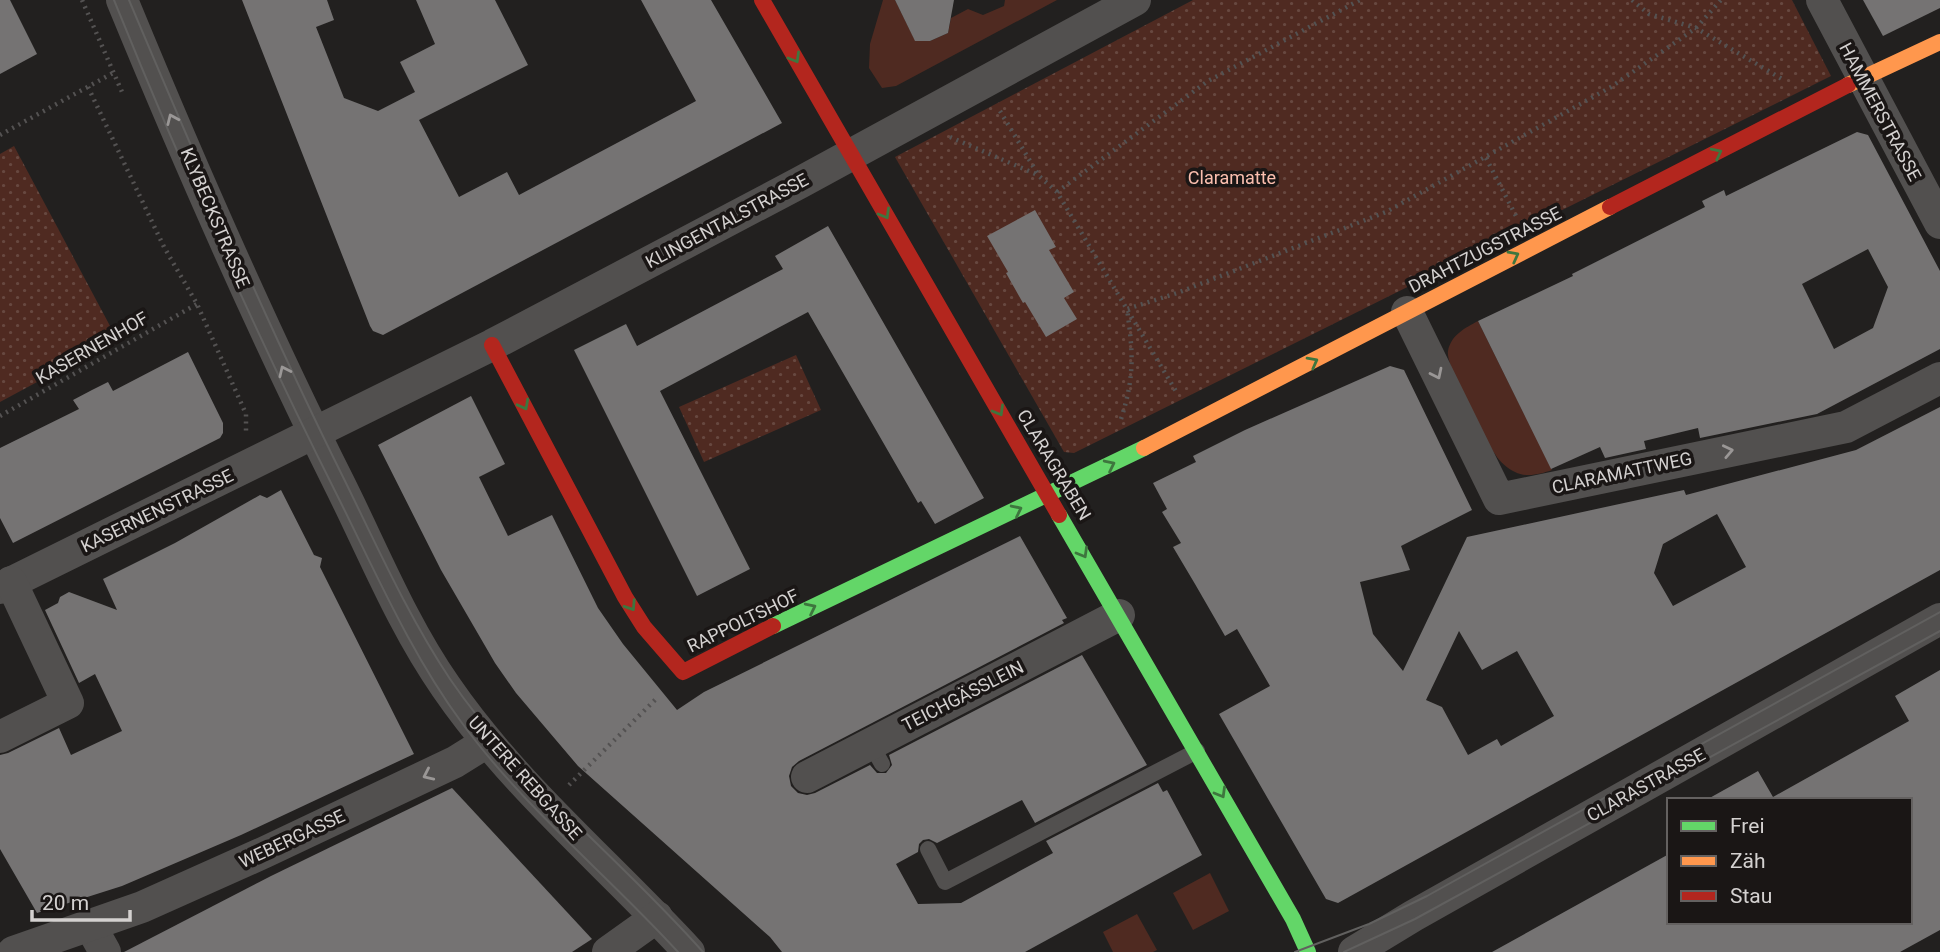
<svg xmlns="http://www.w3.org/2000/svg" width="1940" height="952" font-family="Roboto,sans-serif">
<defs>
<pattern id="park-dots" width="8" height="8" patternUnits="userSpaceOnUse" patternTransform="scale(1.75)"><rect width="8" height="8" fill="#4f2a21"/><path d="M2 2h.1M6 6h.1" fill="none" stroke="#674840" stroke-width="1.8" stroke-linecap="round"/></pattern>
</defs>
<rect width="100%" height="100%" fill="#22201f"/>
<g fill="#4f2a21">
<path d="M883 0H895L915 40 930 41 948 33 951 18 968 9 983 15 1004 6 1005 0H1057L896 86 882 88 869 68 870 44Z"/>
<path d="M1478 321 1552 470C1541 474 1526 478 1515 472 1507 468 1500 462 1495 454 1485 439 1445 366 1448 351 1451 335 1465 328 1478 321Z"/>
<path d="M1210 873 1229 911 1193 930 1173 893Z"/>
<path d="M1137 914 1157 950 1153 952H1113L1103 932Z"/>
</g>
<g fill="url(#park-dots)">
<path d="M1193 0H1792L1831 76 1074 453 1064 452 895 157Z"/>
<path d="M14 146 117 339 0 402V154Z"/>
<path d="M796 355 821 410 704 462 679 407Z"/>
</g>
<g fill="#757373" fill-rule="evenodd">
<path d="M0 0H10L37 54 0 74Z"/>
<path d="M242 0H327L334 20 316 27 344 98 378 111 415 92 400 62 435 44 416 0H495L528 65 419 120 459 197 507 172 519 195 696 101 641 0H711L782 123 383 335 373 331 370 326Z"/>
<path d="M895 0H954L948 33 930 41H915Z"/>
<path d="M1863 0H1940V8L1883 36Z"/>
<path d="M1857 132 1868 135 1940 271V349L1817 414 1700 438 1698 428 1644 441 1646 449 1605 458 1600 447 1551 469 1478 321 1573 276 1572 274 1705 207 1702 201 1724 190 1726 196ZM1868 249 1888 287 1873 328 1834 349 1802 284Z"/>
<path d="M1035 210 1056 247 1049 250 1074 292 1064 298 1077 319 1046 337 1025 302 1023 303 1006 273 1008 272 987 236Z"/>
<path d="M828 226 984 498 935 524 921 501 918 503 808 312 660 391 750 569 697 596 574 350 626 324 637 346 783 269 775 256Z"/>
<path d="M188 352 223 423V433L220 438 13 543 0 518V448L79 409 73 400 92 390 108 382 113 391Z"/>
<path d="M1390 366 1404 370 1472 510 1401 546 1410 570 1360 582 1373 634 1403 671 1467 537 1684 490 1686 495 1856 450 1940 407V570L1338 903 1326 899 1219 714 1270 686 1237 629 1225 636 1195 584 1173 547 1181 543 1162 512 1167 509 1153 483 1196 462 1193 456 1245 430ZM1717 514 1746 567 1673 606 1654 573 1663 544ZM1459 631 1482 670 1517 651 1554 716 1501 746 1497 739 1468 755 1442 707 1426 700Z"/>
<path d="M471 396 505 464 479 477 508 536 552 515 598 608 623 644 677 710 704 692 1020 536 1067 618 1062 620 1064 623 799 761 792 767 789 776 791 786 798 793 807 795 815 793 870 765 877 773H886L892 765 889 755 1082 655 1147 765 1035 823 1022 800 937 843 929 839 923 840 919 844 918 852 896 864 918 904 961 903 1053 853 1046 841 1158 783 1163 792 1167 790 1202 855 1025 952H782L770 937 578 766 516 693 495 663 441 570 378 445Z"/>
<path d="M281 490 314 555 322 558 320 567 414 754 241 835 122 886 37 913 0 849V755L8 753 59 728 71 755 122 731 95 674 79 683 45 610 58 603 60 597 69 592 117 610 103 579 175 543 260 495 267 498Z"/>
<path d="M1940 670V930L1900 952H1492L1669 854V922H1910V800H1706L1758 771 1773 797 1909 721 1895 696Z"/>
<path d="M452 788 592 939 572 952H124L271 876Z"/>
</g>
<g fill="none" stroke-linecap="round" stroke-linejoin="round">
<g stroke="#545252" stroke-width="4.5" stroke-dasharray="2 5" stroke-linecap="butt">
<path d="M82 0 122 92"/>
<path d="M1632 0 1649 14 1696 28 1782 79"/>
<path d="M88 87 164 247 197 304 246 414V432"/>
<path d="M1000 111 1039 176 1057 192 1177 393"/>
<path d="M0 135 113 73"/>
<path d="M950 137 1038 175"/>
<path d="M1486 158 1516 216"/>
<path d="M1057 192 1208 81 1360 0"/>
<path d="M0 416 197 304"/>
<path d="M1121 419C1135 376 1133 352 1127 309L1177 293 1386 212 1611 87 1696 28 1721 0"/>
<path d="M569 785 658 697"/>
</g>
<g stroke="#52504f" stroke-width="16">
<path d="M871 744 882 764"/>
<path d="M928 849 945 882 1197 751"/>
</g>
<g stroke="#52504f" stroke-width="32">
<path d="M122 0C189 163 260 325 339 483 373 551 402 624 446 687 514 786 608 864 689 952"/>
<path d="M1822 0 1940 223"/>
<path d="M1407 312 1499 499 1846 427 1940 378"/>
<path d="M0 588 492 345 801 182 1135 0"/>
<path d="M0 737 68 703 11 582"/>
<path d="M807 777 1119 615"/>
<path d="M90 925 105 952"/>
<path d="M13 952 142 907 265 852 455 762 487 742"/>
<path d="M608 952 657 917"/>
<path d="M1354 952 1413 916 1940 619"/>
</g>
<g stroke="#63d668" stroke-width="16">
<path d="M1059 515 1293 919 1308 952"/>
<path d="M773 626 1144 448"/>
</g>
<g stroke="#ff974d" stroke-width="16">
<path d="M1848 85 1940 42"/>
<path d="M1144 448 1610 207"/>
</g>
<g stroke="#b3261e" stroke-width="16">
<path d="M762 0 1059 515"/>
<path d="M1610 207 1848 85"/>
<path d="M492 345 625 597 644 627 683 672 773 626"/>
</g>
<g stroke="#61605f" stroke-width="2">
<path d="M114 0C182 168 256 334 338 497 376 573 411 654 462 723 524 808 608 875 678 952"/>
<path d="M129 0C197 161 266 322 344 479 377 546 408 616 450 679 520 782 621 859 703 952"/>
<path d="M1295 952 1369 924 1427 896 1940 612"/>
<path d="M1344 952 1415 919 1940 631"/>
</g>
</g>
<defs><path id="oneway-chevron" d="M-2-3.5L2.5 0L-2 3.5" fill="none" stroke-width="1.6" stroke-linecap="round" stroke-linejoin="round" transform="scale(1.75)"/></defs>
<g stroke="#3e763e">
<use href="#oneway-chevron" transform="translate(795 58) rotate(60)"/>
<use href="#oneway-chevron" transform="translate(1717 153) rotate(-27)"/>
<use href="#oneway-chevron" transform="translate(885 214) rotate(60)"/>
<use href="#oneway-chevron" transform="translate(1514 256) rotate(-28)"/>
<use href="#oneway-chevron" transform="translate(1313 362) rotate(-28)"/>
<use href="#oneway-chevron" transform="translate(524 405) rotate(62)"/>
<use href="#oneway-chevron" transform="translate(999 411) rotate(60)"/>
<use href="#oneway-chevron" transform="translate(1110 465) rotate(-26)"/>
<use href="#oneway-chevron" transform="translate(1017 510) rotate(-26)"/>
<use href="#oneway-chevron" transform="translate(1083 553) rotate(60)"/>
<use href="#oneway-chevron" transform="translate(631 606) rotate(57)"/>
<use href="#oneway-chevron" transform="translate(811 608) rotate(-26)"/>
<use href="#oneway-chevron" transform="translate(1221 793) rotate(60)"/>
</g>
<g stroke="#9a9796">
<use href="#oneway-chevron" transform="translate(172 119) rotate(-114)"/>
<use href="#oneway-chevron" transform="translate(284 371) rotate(-115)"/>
<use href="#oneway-chevron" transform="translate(1437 374) rotate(64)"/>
<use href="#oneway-chevron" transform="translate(1728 451) rotate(-12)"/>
<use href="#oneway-chevron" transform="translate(428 775) rotate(155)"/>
</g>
<g text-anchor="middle" stroke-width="7" stroke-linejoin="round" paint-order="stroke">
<g font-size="18" fill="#d4d1d0" stroke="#1a1615">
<text transform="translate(1880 112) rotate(62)" y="6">HAMMERSTRASSE</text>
<text transform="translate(215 218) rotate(67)" y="6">KLYBECKSTRASSE</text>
<text transform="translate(727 221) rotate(-28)" y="6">KLINGENTALSTRASSE</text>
<text transform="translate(1485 250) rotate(-27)" y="6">DRAHTZUGSTRASSE</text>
<text transform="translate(92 348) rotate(-30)" y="6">KASERNENHOF</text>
<text transform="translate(1054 465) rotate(59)" y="6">CLARAGRABEN</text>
<text transform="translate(1622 473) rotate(-12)" y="6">CLARAMATTWEG</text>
<text transform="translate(157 511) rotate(-26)" y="6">KASERNENSTRASSE</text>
<text transform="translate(743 621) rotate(-26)" y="6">RAPPOLTSHOF</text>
<text transform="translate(963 696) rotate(-27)" y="6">TEICHGÄSSLEIN</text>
<text transform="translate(525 778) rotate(48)" y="6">UNTERE REBGASSE</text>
<text transform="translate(1646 785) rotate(-29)" y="6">CLARASTRASSE</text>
<text transform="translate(292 839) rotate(-25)" y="6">WEBERGASSE</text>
</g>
<g font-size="18" fill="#fbbfaf" stroke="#1a1615">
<text x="1232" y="184">Claramatte</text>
</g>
</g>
<rect x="1667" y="798" width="245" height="126" fill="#1a1615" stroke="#646160" stroke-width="2"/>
<rect x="1681" y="821" width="35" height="10" fill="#63d668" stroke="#646160" stroke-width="2"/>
<text x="1730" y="833" font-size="21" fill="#d4d1d0">Frei</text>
<rect x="1681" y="856" width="35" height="10" fill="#ff974d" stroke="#646160" stroke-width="2"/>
<text x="1730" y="868" font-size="21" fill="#d4d1d0">Zäh</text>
<rect x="1681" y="891" width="35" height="10" fill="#b3261e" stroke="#646160" stroke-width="2"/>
<text x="1730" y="903" font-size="21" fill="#d4d1d0">Stau</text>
<path d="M32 910v10h98v-10" fill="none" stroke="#d4d1d0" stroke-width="3.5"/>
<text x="42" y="910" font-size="21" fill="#d4d1d0" stroke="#1a1615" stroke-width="5" paint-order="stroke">20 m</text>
</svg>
